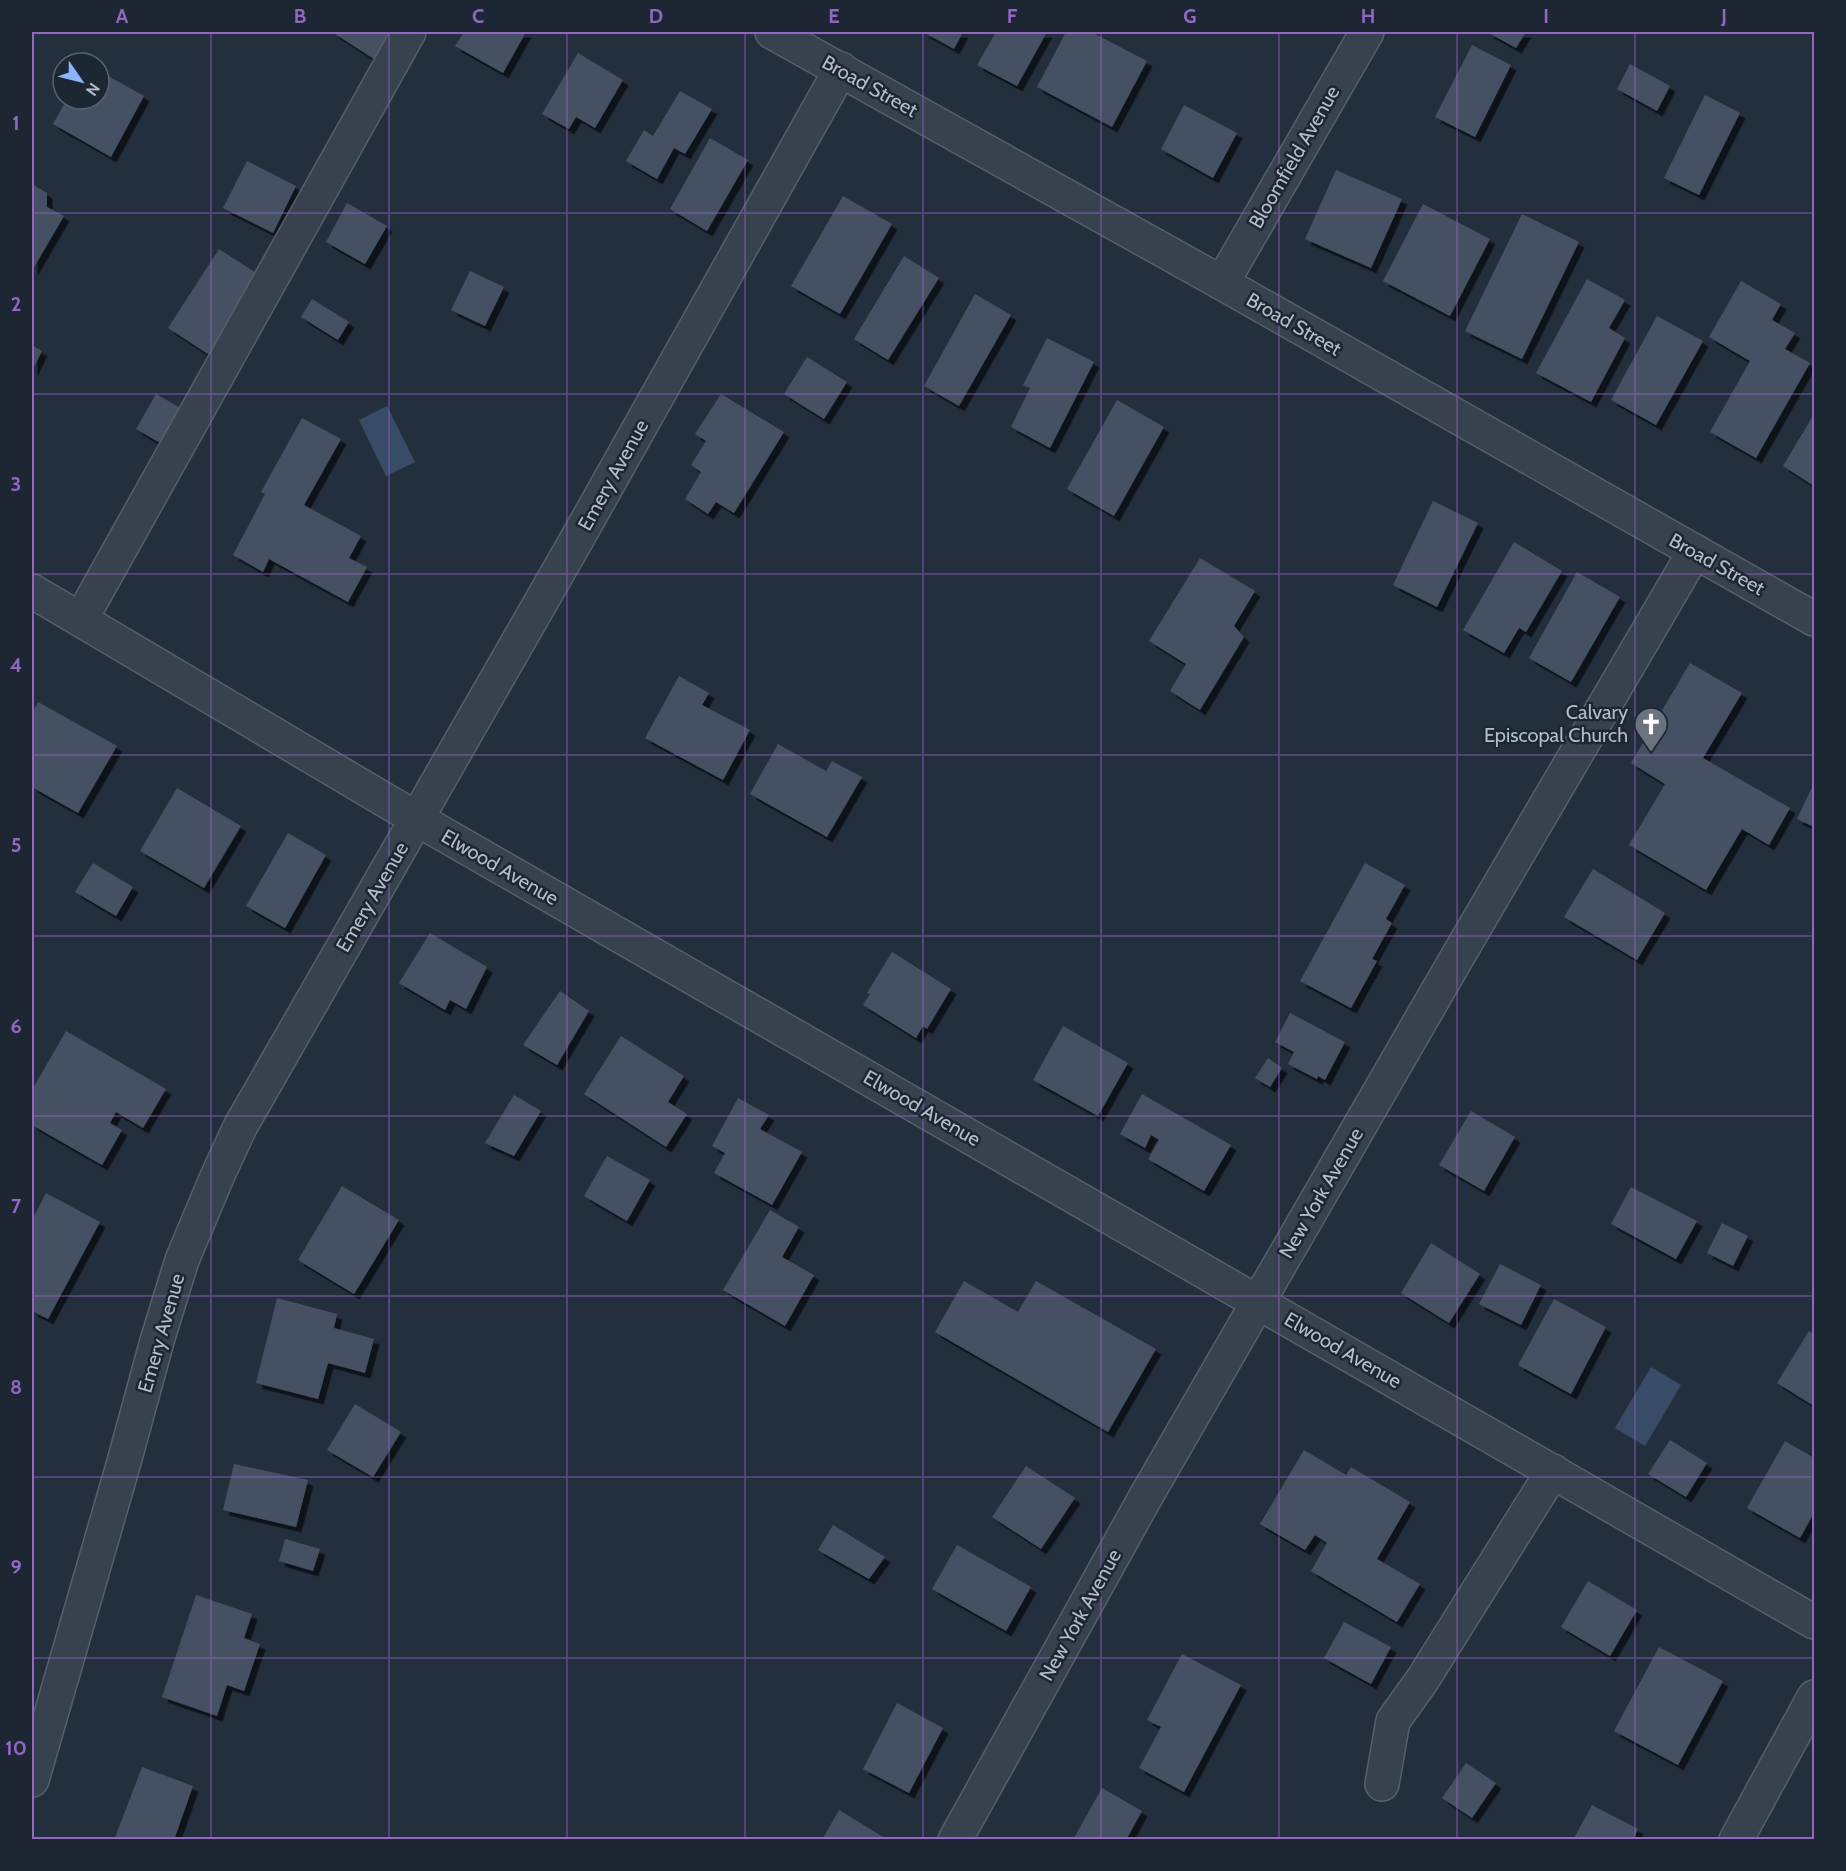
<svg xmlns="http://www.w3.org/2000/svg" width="1846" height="1871" font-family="Cabin,sans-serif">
<defs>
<filter id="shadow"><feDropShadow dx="5.5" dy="5.5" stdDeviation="0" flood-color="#0009"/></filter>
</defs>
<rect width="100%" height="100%" fill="#242f3e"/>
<g fill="#394c67">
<path d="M387 406 415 462 386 476 359 420Z"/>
<path d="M1651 1367 1681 1385 1645 1446 1615 1428Z"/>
</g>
<g fill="#455162" filter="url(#shadow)">
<path d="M332 32H392L374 59Z"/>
<path d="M464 32H526L503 73 455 46Z"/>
<path d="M923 32H963L954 49Z"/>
<path d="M996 32H1047L1017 86 977 65Z"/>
<path d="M1066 32H1091L1147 61 1112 127 1037 87Z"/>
<path d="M1487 32H1526L1516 48Z"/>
<path d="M1472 45 1511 65 1475 137 1435 117Z"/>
<path d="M578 53 623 80 595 128 576 117 569 129 542 114Z"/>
<path d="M1630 64 1670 86 1657 111 1617 89Z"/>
<path d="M99 71 144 96 111 157 53 124 67 99H99Z"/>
<path d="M680 91 712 109 685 154 674 148 657 179 626 161 644 130 653 136Z"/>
<path d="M1705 95 1740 113 1699 195 1664 178Z"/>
<path d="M1184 105 1237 133 1213 178 1161 149Z"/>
<path d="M710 138 748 160 707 231 670 209Z"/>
<path d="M247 161 296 186 273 233 223 208Z"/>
<path d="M1336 170 1402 199 1371 268 1305 239Z"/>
<path d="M32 184 47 193V207L64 216 33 269H32Z"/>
<path d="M843 196 892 224 840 314 791 286Z"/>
<path d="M347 203 387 226 365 264 326 242Z"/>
<path d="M1423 204 1490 239 1450 316 1383 281Z"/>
<path d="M1522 214 1579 242 1522 359 1465 331Z"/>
<path d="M219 249 262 277 211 356 168 328Z"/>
<path d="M904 256 939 278 888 360 854 339Z"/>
<path d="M470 271 504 287 485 326 451 310Z"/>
<path d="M1587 279 1625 300 1609 328 1625 338 1591 402 1536 373Z"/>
<path d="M1741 281 1781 304 1772 320 1795 333 1785 349 1810 363 1756 458 1710 432 1750 361 1709 337Z"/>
<path d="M975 294 1011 315 959 406 924 386Z"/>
<path d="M312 299 349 322 338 340 301 317Z"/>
<path d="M1657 316 1703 341 1656 425 1611 400Z"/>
<path d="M1047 338 1094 362 1050 448 1011 427 1030 388 1023 385Z"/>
<path d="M32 345 42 351 32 371Z"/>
<path d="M807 357 847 382 824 419 784 394Z"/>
<path d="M156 394 186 411 167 447 136 429Z"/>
<path d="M721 394 784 432 734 513 716 502 708 514 685 499 701 472 691 465 706 441 695 434Z"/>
<path d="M1117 400 1164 427 1114 516 1067 489Z"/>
<path d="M1814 414V486L1783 466Z"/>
<path d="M302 418 341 439 304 505 361 536 349 558 367 567 348 602 269 559 263 572 233 555 265 494 261 492Z"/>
<path d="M1433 501 1478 523 1437 607 1393 585Z"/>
<path d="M1514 542 1562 571 1526 632 1519 628 1504 653 1463 630Z"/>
<path d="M1200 558 1255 591 1234 626 1244 637 1200 710 1170 691 1186 664 1149 641Z"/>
<path d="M1577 572 1620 597 1571 682 1529 658Z"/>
<path d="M1690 663 1742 693 1703 758 1790 808 1769 845 1742 829 1706 890 1629 845 1665 784 1631 763Z"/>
<path d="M679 676 709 693 702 705 750 730 723 780 645 738Z"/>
<path d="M38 702 117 746 78 813 32 787V714Z"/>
<path d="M778 744 826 771 832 761 862 777 827 837 750 794Z"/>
<path d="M1814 783V827L1797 819Z"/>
<path d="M177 788 241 826 204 888 140 851Z"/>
<path d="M288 833 326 855 285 928 246 906Z"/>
<path d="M93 863 133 887 116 916 75 892Z"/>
<path d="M1365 863 1405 885 1386 919 1392 923 1372 959 1377 961 1351 1008 1300 981Z"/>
<path d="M1593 869 1665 913 1637 960 1564 917Z"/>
<path d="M430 933 487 967 466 1009 450 1000 445 1010 399 983Z"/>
<path d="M892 952 951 989 927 1029 923 1026 916 1038 863 1005 870 994 867 993Z"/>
<path d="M560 991 589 1011 557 1065 523 1045Z"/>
<path d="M1290 1013 1345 1042 1325 1080 1318 1076 1317 1079 1288 1064 1294 1052 1275 1042Z"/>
<path d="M1063 1026 1128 1063 1098 1116 1033 1080Z"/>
<path d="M66 1031 166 1089 143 1128 116 1112 110 1123 122 1130 102 1165 32 1125V1090Z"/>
<path d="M621 1036 684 1076 668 1102 687 1114 666 1147 584 1094Z"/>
<path d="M1268 1058 1282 1068 1270 1087 1255 1078Z"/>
<path d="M1142 1094 1231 1145 1204 1191 1148 1159 1159 1140 1151 1135 1145 1148 1120 1134Z"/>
<path d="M514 1095 541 1111 514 1156 485 1143Z"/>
<path d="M738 1098 769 1115 760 1129 802 1152 772 1205 714 1173 725 1153 712 1146Z"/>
<path d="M1471 1111 1515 1137 1484 1191 1439 1165Z"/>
<path d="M607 1156 650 1180 627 1221 584 1196Z"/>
<path d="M342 1186 399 1220 354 1294 298 1260Z"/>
<path d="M1631 1187 1697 1221 1676 1259 1611 1224Z"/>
<path d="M46 1193 100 1222 48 1319 32 1311V1220Z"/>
<path d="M770 1210 799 1227 782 1257 814 1275 785 1326 723 1290Z"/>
<path d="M1722 1223 1748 1236 1733 1266 1707 1253Z"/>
<path d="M1431 1243 1480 1274 1449 1323 1401 1293Z"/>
<path d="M1500 1264 1541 1285 1521 1325 1479 1304Z"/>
<path d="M964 1281 1018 1312 1036 1281 1156 1349 1108 1432 935 1332Z"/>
<path d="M277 1298 337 1314 334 1328 374 1339 365 1373 328 1363 318 1399 256 1383Z"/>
<path d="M1554 1299 1606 1327 1571 1394 1518 1365Z"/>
<path d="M1809 1331 1814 1334V1406L1777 1383Z"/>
<path d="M355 1404 401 1432 373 1477 327 1450Z"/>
<path d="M1670 1440 1707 1463 1686 1497 1648 1474Z"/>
<path d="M1785 1441 1814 1458V1513L1800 1538 1747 1508Z"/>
<path d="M1304 1450 1346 1475 1351 1467 1410 1502 1377 1559 1420 1584 1397 1622 1311 1571 1327 1543 1315 1535 1305 1550 1260 1524Z"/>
<path d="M234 1464 308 1480 296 1527 223 1510Z"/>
<path d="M1026 1466 1075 1498 1041 1549 992 1517Z"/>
<path d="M833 1525 885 1557 869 1579 818 1550Z"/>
<path d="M285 1539 320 1549 313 1571 279 1561Z"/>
<path d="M957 1545 1031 1587 1006 1631 932 1589Z"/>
<path d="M1588 1581 1637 1610 1610 1656 1561 1627Z"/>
<path d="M196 1595 252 1614 244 1638 260 1644 244 1691 227 1685 217 1716 162 1697Z"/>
<path d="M1344 1622 1391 1647 1371 1684 1324 1658Z"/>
<path d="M1659 1647 1723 1681 1678 1765 1614 1731Z"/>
<path d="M1182 1654 1241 1685 1184 1792 1139 1768 1161 1727 1147 1720Z"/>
<path d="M897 1703 943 1728 909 1793 863 1769Z"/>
<path d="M1466 1763 1496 1783 1472 1818 1442 1798Z"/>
<path d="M142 1767 193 1786 174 1840H114Z"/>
<path d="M1102 1788 1142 1811 1126 1840H1076L1074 1838Z"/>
<path d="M1592 1805 1638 1829 1633 1840H1573Z"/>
<path d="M839 1810 888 1840H822Z"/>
</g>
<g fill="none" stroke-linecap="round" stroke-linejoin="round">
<g stroke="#565f6c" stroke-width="36">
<g id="minor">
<path d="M772 32 1222 283 1814 619"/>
<path d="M1222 283 1367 32"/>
<path d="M32 591 417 819 1814 1622"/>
<path d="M81 619 409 32"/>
<path d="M32 1780 124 1462 157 1341 182 1260 217 1177 240 1127 577 539 841 69"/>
<path d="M1382 1784 1393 1721 1423 1679 1553 1471"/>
<path d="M955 1840 1145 1498 1455 961 1695 551"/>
<path d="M1736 1840 1814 1697"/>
</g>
</g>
<use href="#minor" stroke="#38414e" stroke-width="33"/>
</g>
<path fill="none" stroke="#9266c3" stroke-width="1.5" stroke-opacity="0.55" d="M211 32V1840M389 32V1840M567 32V1840M745 32V1840M923 32V1840M1101 32V1840M1279 32V1840M1457 32V1840M1635 32V1840M32 213H1814M32 394H1814M32 574H1814M32 755H1814M32 936H1814M32 1116H1814M32 1296H1814M32 1477H1814M32 1658H1814"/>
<defs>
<g id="church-pin" transform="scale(1.725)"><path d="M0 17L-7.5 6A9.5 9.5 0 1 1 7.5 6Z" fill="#6b7280" stroke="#1d2633"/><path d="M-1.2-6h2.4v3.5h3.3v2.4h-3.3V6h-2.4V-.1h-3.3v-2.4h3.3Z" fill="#fff"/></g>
</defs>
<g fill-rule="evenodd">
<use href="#church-pin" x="1651" y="724"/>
</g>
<g text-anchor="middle" stroke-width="5" stroke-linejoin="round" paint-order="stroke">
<g font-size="20" fill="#b4bcc9" stroke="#1d2633">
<text transform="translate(870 86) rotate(29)" y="7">Broad Street</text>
<text transform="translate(1294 157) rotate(-60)" y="7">Bloomfield Avenue</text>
<text transform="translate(1294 324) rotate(30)" y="7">Broad Street</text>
<text transform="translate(613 475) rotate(-61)" y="7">Emery Avenue</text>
<text transform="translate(1717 564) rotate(29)" y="7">Broad Street</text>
<text transform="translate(500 867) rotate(30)" y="7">Elwood Avenue</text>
<text transform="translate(372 897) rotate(-60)" y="7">Emery Avenue</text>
<text transform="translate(922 1108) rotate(30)" y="7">Elwood Avenue</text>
<text transform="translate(1321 1193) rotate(-60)" y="7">New York Avenue</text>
<text transform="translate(161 1333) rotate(-74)" y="7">Emery Avenue</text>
<text transform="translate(1343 1350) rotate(30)" y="7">Elwood Avenue</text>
<text transform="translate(1080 1615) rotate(-61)" y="7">New York Avenue</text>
</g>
<g font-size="20" fill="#b4bcc9" stroke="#1d2633" text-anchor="end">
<text x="1628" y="719">Calvary<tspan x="1628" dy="23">Episcopal Church</tspan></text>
</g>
</g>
<rect width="1846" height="1871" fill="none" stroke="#1d2633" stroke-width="66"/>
<g transform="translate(81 81) rotate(125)"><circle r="28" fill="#1d2633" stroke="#59626f" stroke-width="1.5"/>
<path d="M0-4.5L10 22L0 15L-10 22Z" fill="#8ab4f8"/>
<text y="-9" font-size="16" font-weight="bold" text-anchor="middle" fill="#b4bcc9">N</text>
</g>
<rect x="33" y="33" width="1780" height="1805" fill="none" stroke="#9266c3" stroke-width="2"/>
<g font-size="20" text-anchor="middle" font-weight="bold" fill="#9266c3">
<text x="122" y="23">A</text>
<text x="300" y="23">B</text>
<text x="478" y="23">C</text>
<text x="656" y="23">D</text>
<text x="834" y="23">E</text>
<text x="1012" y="23">F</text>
<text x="1190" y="23">G</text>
<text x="1368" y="23">H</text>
<text x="1546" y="23">I</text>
<text x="1724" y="23">J</text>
<text x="16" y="130">1</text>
<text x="16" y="311">2</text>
<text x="16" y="491">3</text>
<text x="16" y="672">4</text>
<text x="16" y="852">5</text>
<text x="16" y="1033">6</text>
<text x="16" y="1213">7</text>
<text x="16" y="1394">8</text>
<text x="16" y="1574">9</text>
<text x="16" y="1755">10</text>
</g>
</svg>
